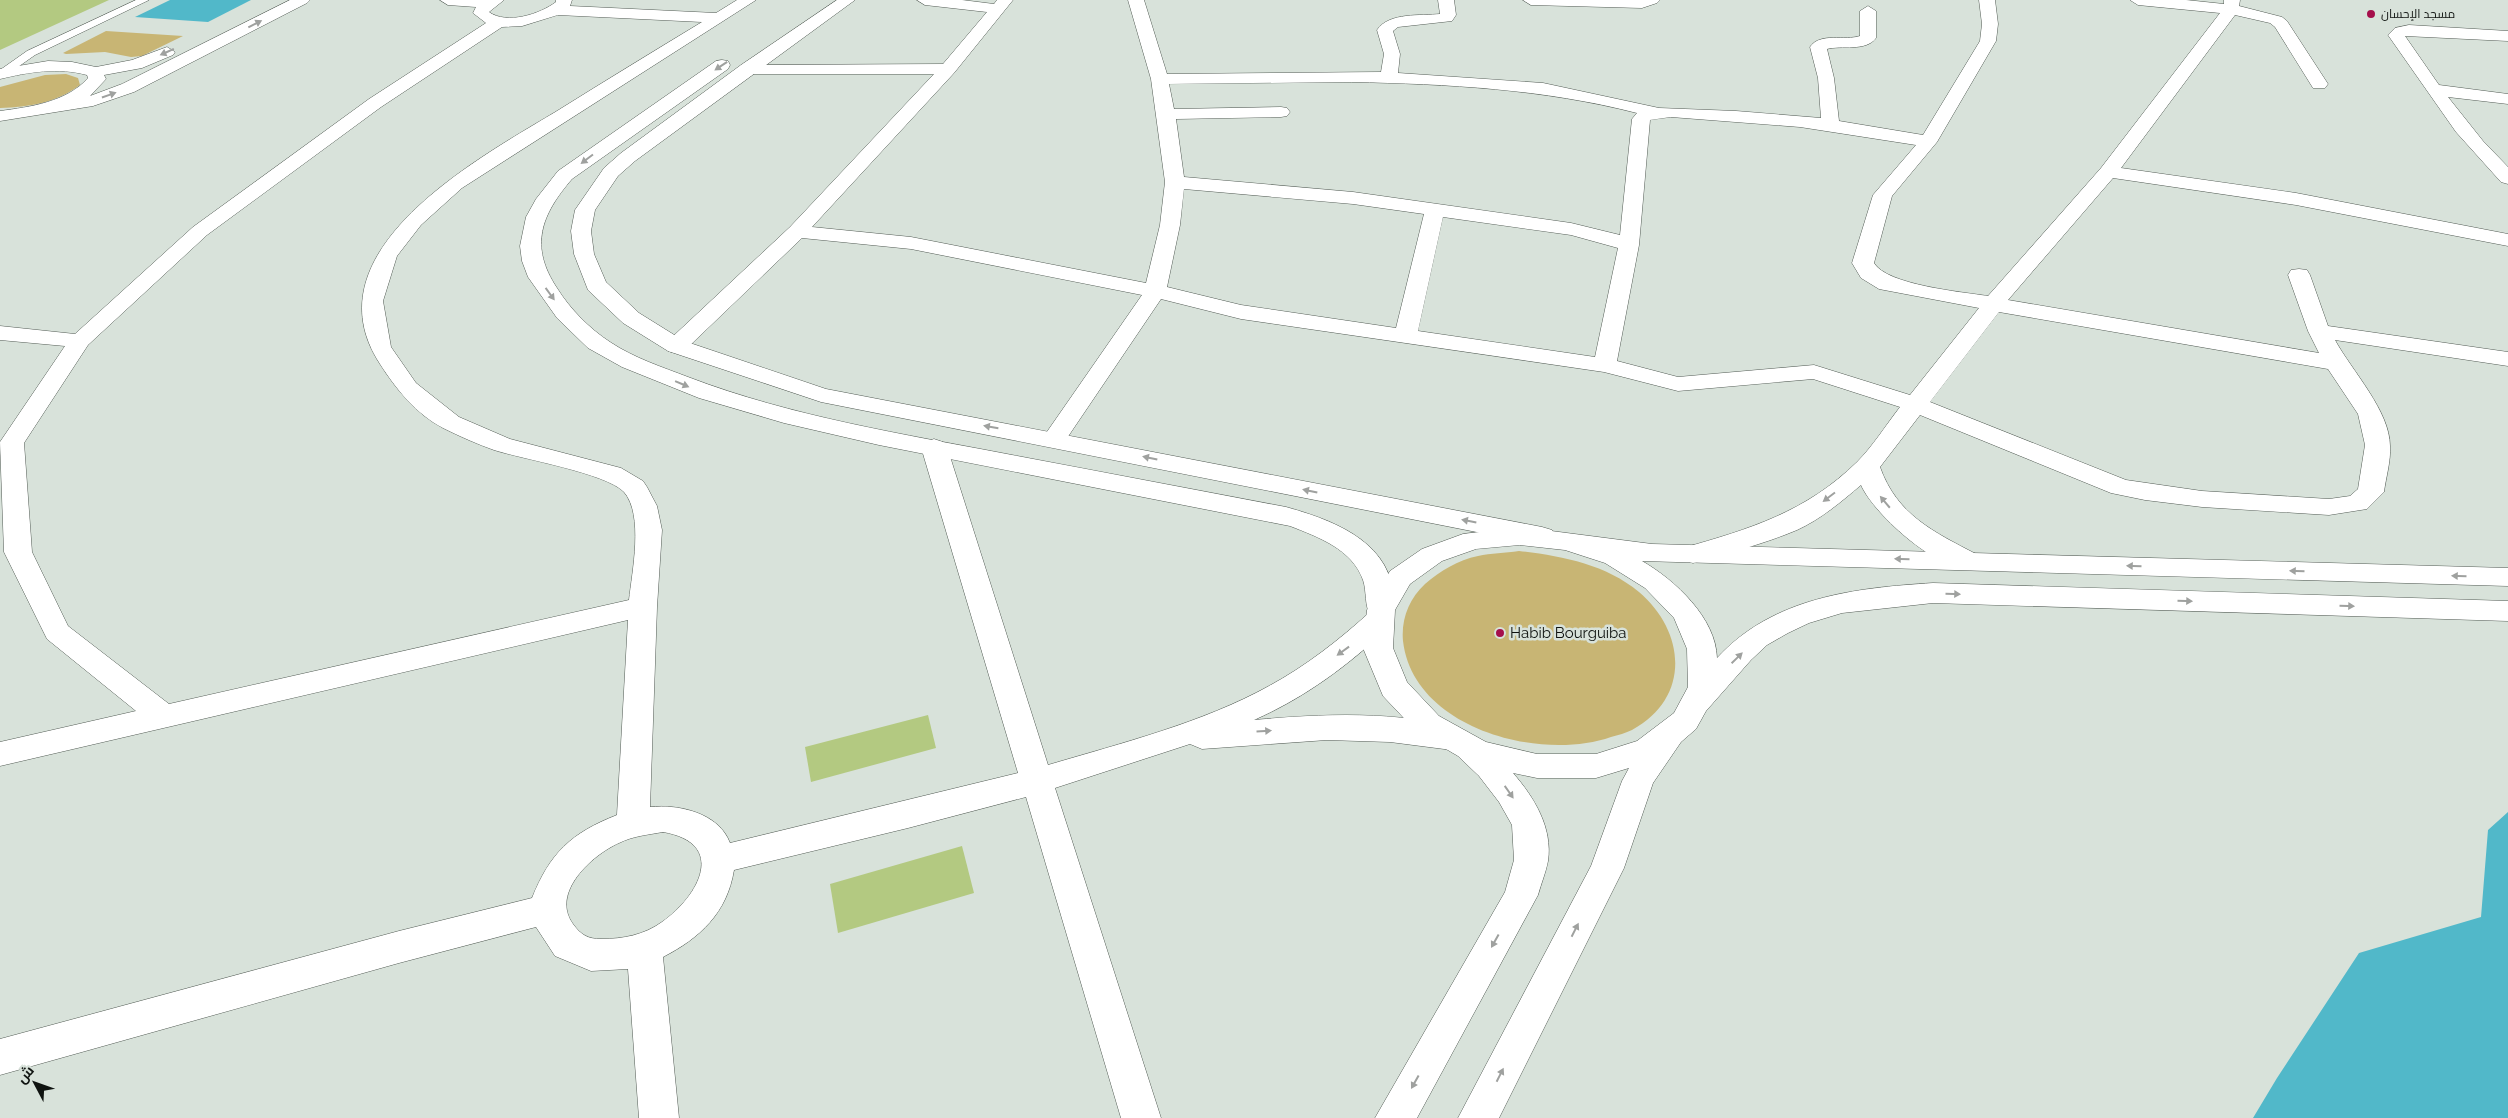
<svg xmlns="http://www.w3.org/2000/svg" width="2508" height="1118" font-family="Raleway,Cairo,sans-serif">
<rect width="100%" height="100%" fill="#d8e2da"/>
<g fill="#c8b574">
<path d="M106 31 183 36 142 56 131 57 105 52 66 54 63 53Z"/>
<path d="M66 74 78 78 80 85C56 103 29 107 0 108V87L45 75Z"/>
<path d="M1519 551C1561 556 1605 564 1639 592 1686 632 1691 698 1632 730 1626 733 1618 735 1611 737 1539 762 1413 728 1403 641 1401 619 1409 599 1425 584 1440 571 1458 560 1478 556 1491 553 1505 553 1519 551Z"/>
</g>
<g fill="#51b8c9">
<path d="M170 0H251L208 22 135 17Z"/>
<path d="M2508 812V1118H2253L2277 1078 2359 953 2481 917 2488 830Z"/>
</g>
<g fill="#b3c981">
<path d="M0 0H109L0 50Z"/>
<path d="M928 715 936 748 811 782 805 747Z"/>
<path d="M962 846 974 893 838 933 830 884Z"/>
</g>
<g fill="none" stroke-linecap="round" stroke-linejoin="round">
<g stroke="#535c55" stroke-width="1">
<path id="lane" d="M136 0H149L35 55 5 76 0 77V70L27 51Z"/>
</g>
<g stroke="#535c55" stroke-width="1">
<g id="street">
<path d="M290 0H310L307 3 134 92 93 106 0 121V111C30 107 67 102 88 78L87 75C58 67 29 72 0 79V69L48 61 72 62 96 67 132 60 167 47 175 52 173 55 142 68 104 75 106 79 90 96 122 84Z"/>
<path d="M440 0H504L489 12C507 25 540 14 556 2V0H572L570 6 716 13 737 0H756L462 188 421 225 397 256 383 301 391 347 416 383 459 417 510 439 621 468 643 481 647 487 657 506 662 530 657 607 650 807C679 804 719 813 730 843L1018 773 921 447 925 442 934 439 943 442 947 447 1048 765C1122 743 1202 723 1269 686 1306 666 1339 640 1370 612L1380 609 1390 612 1394 619 1390 626C1349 665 1306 697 1254 720 1319 714 1401 710 1463 730L1468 738 1463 746 1452 750 1390 742 1327 740 1202 749 1190 744 1055 788 1161 1118H1121L1026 797 908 828 734 870C727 913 700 938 663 957L679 1118H639L628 969 591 971 555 956 536 927 399 963 0 1075V1039L399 931 532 898C550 853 571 833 617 815L628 620 0 766V742L136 711 47 639 4 552 0 442 65 346 0 340V326L75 334 193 227 369 99 486 23 473 13 476 7 448 5ZM558 15 702 22C654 51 605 81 557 111 479 158 306 251 380 364 396 389 416 414 443 428 459 436 477 444 494 450 522 459 606 473 624 492 644 515 632 572 629 600L169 704 68 626 32 552 24 443 88 345 207 235 381 107 502 27 522 26ZM663 832C728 843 699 896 662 922 644 935 623 939 601 939 588 939 581 935 573 924 550 893 592 855 619 843 633 836 647 835 663 832Z"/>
<path d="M917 0H962L994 4 997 0H1013L954 73 812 227 911 237 1146 283 1160 225 1165 182 1151 79 1128 0H1144L1167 74 1381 72 1384 54 1377 30C1389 12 1421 16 1440 14L1438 0H1454L1456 15 1452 21 1398 27 1393 31 1400 54 1398 73 1543 83 1659 108 1736 111 1821 118 1818 78 1810 47C1820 32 1845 41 1860 36V11L1868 6 1876 11V38C1866 52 1841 45 1827 49L1834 78 1839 121 1923 135 1980 41 1982 24 1979 0H1995L1998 24 1996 41 1937 142 1892 196 1874 263C1887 285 1962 292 1988 296L2101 168 2220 13 2138 5 2130 0H2186L2224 4V0H2240L2239 6 2282 17 2287 21 2328 84 2325 88H2313L2275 27 2270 23 2235 15 2121 168 2296 193 2508 234V246L2296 205 2113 178 2008 300 2319 353 2308 331 2288 275 2291 270 2299 269 2307 270 2310 275 2328 326 2508 352V366L2335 340C2352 371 2390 411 2390 446 2391 461 2386 477 2384 492L2367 509 2329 515 2202 507 2145 500 2111 493 1920 415 1880 467C1897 515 1934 532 1976 554L1980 561 1976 568C1943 577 1874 515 1861 485 1841 502 1821 519 1797 530 1764 544 1728 553 1693 563L1683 560 1679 554 1683 548C1750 529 1806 512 1857 462 1873 446 1886 425 1900 407L1813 379 1678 391 1604 372 1241 319 1161 299 1063 444 1054 447 1045 444 1042 439 1142 295 911 249 802 238 684 351 676 353 668 351 665 346 668 341 790 227 934 74H747L741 73 739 69 741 65 943 64 987 12 925 5ZM1352 82C1448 84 1543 89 1637 113L1632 119 1620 235 1571 223 1353 192 1184 177 1176 119 1281 117 1287 116 1290 112 1287 108 1281 107 1174 109 1169 84ZM1671 117 1800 127 1916 145 1873 195 1852 263 1861 278 1879 289 1979 308 1910 395 1814 365 1678 377 1617 361 1639 245 1650 120ZM1184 189 1353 204 1424 214 1396 328 1241 305 1167 287 1180 225ZM1443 217 1571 235 1618 248 1595 357 1418 331ZM1999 312 2328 369 2358 414 2365 445 2358 489 2350 496 2329 499 2202 491 2126 480 1930 402Z"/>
<path d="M1523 0H1660L1657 3 1642 8 1531 5Z"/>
<path d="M2409 25 2508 31V41L2405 36 2439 85 2508 94V104L2448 97 2483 141 2508 167V184L2501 182 2456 132 2388 35 2395 28Z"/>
</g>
</g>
<g stroke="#535c55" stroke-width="1">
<g id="secondary">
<path d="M837 0H855L635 161 618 176 595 210 591 231 594 254 606 282 639 313 684 341 826 389 1542 527 1552 530 1555 536 1552 542 1542 545 821 402 668 351 623 323 588 290 574 254 571 231 575 210 604 168 621 153 741 65Z"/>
<path d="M722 60 728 61 730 65 728 69 572 179C541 215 529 246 557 288 570 309 590 329 610 342 634 358 662 367 688 377 793 417 903 434 1012 455 1103 472 1195 490 1286 507 1329 519 1386 539 1393 591 1395 601 1396 608 1391 617L1381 620 1371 617C1364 605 1367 592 1363 580 1352 549 1318 537 1290 526L879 445 784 423 699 398 622 367 588 348 557 318 528 277 522 261 520 246 526 217 536 199 558 171 716 61Z"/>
</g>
</g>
<g stroke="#535c55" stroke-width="1">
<path id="highway" d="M1520 527 1652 544 2508 568V586L1642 561C1675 580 1716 618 1717 658 1773 597 1855 588 1933 583L2508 601V621L1933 603 1842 613 1809 623 1788 633 1767 645 1751 660 1706 711 1696 729 1681 742 1653 783 1624 868 1499 1118H1458L1591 866 1622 781 1629 768 1596 778H1537L1513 773C1534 797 1553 828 1548 861 1546 872 1541 884 1538 895L1417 1118H1375L1505 892 1514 860 1512 825 1499 802 1479 776 1458 756 1417 732 1383 696 1363 648 1367 610 1390 571 1422 549 1463 534ZM1520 545 1565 550 1605 563 1645 588 1674 618 1687 649 1688 687 1674 713 1637 741 1596 754H1537L1486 742 1439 716 1407 682 1393 648 1395 610 1410 584 1442 561 1476 549Z"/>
</g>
<use href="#lane" fill="#fff" fill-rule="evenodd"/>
<use href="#street" fill="#fff" fill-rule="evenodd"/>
<use href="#secondary" fill="#fff" fill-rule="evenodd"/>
<use href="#highway" fill="#fff" fill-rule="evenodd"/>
</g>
<defs><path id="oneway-solid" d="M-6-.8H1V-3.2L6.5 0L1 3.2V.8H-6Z" transform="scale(1.25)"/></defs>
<g fill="#9fa19f">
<use href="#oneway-solid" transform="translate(255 24) rotate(-27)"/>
<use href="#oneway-solid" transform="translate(167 52) rotate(156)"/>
<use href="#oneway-solid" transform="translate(721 66) rotate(146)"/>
<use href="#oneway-solid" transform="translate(109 95) rotate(-19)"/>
<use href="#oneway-solid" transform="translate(587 159) rotate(143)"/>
<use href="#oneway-solid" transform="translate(550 294) rotate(54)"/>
<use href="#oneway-solid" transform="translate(682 384) rotate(23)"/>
<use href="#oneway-solid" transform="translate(991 427) rotate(-170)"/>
<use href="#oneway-solid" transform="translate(1150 458) rotate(-168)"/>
<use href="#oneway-solid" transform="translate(1310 491) rotate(-168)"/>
<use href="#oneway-solid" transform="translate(1829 497) rotate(143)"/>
<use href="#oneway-solid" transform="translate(1885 502) rotate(-130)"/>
<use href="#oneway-solid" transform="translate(1469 521) rotate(-169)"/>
<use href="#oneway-solid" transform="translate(1902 559) rotate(-179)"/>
<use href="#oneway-solid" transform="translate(2134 566) rotate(-178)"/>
<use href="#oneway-solid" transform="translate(2297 571) rotate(-178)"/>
<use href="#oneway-solid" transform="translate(2459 576) rotate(-178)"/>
<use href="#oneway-solid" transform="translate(1953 594) rotate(2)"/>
<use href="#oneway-solid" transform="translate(2185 601) rotate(2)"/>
<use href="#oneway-solid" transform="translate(2347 606) rotate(2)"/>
<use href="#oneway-solid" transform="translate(1343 651) rotate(144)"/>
<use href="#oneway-solid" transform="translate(1737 658) rotate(-44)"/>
<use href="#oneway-solid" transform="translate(1264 731) rotate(-4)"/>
<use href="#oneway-solid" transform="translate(1509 792) rotate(55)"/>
<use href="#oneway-solid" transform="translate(1575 930) rotate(-63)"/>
<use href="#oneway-solid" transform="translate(1495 941) rotate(119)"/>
<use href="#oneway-solid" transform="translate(1500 1075) rotate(-63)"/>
<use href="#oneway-solid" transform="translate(1415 1082) rotate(119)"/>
</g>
<g fill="#a50f4b" stroke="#d8e2da" stroke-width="2">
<circle cx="2371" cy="14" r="5"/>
<circle cx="1500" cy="633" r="5"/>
</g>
<g text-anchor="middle" stroke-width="5" stroke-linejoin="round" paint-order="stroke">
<g font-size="12" fill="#0f1310" stroke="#d8e2da" text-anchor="start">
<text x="2381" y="18">مسجد الإحسان</text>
</g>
<g font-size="15" fill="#0f1310" stroke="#d8e2da" text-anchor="start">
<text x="1510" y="638">Habib Bourguiba</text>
</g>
</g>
<g transform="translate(35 1083) rotate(311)" stroke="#d8e2da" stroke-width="4" paint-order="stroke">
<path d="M0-4L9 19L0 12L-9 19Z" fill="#0f1310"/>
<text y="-8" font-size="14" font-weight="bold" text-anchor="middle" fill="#0f1310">ش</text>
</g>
</svg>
